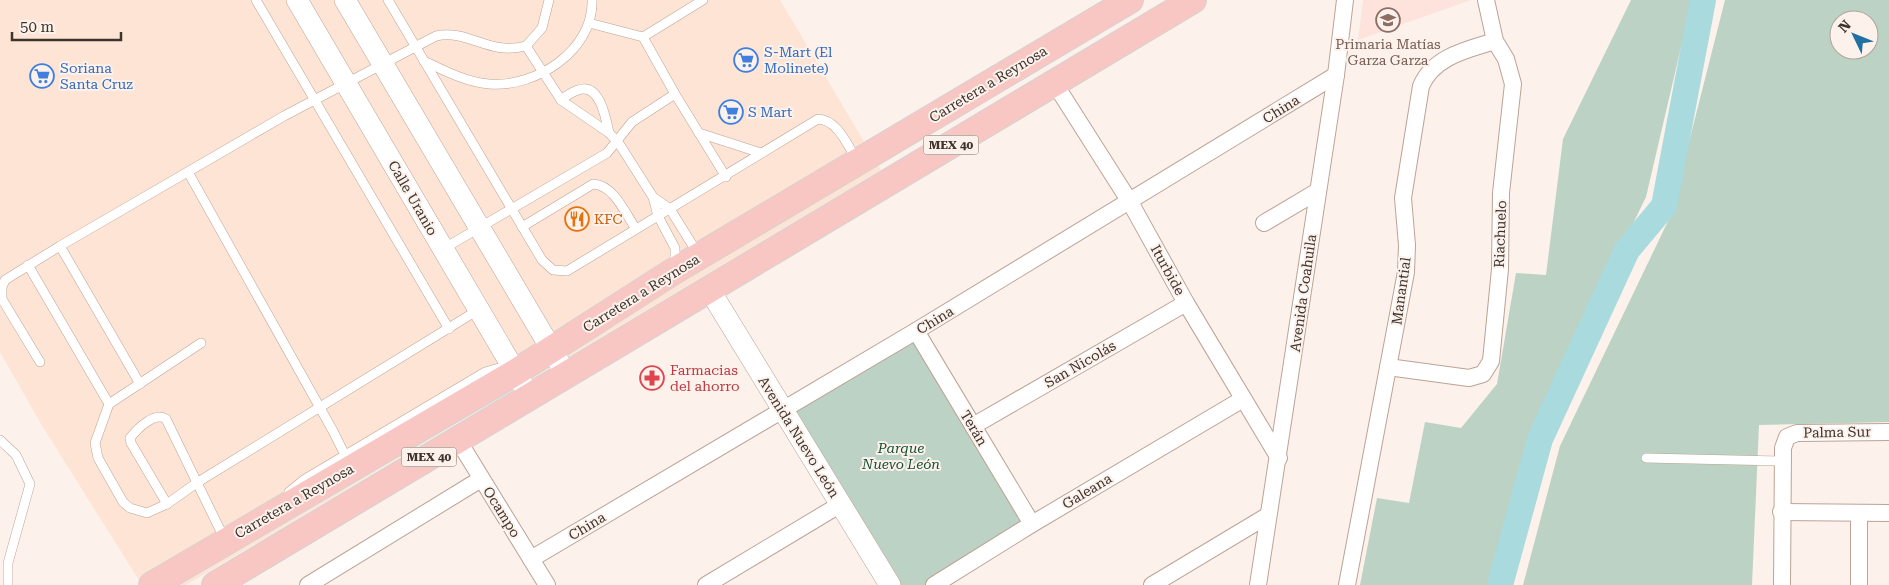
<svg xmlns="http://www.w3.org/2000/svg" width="1889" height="585" font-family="'Roboto Serif',serif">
<rect width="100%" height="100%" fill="#fcf1eb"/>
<path fill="#fee4d4" d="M0 0H780L881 170 186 585H142L41 424 0 352Z"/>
<path fill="#fde3dc" d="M1363 0H1471L1358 40Z"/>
<g fill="#bcd2c4" fill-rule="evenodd">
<path d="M1631 0H1692L1646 197 1535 425 1491 585H1360L1377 498 1409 503 1425 422 1461 428 1497 384 1516 273 1546 275 1563 139Z"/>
<path d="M1725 0H1889V422L1759 425 1752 585H1523L1560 446 1670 217ZM1839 20H1869V50H1839Z"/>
<path d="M916 331 1032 524 934 585H889L782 410Z"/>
</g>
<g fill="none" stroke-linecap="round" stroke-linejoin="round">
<path stroke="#a9dadd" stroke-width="26" d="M1500 585 1540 439 1627 250 1664 206 1703 0"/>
<g stroke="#bca395" stroke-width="10">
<g id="service">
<path d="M256 0 449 329"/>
<path d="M388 0 542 260 553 270 567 271 818 119C838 120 847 145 857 160"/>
<path d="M589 23 643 37 703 0"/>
<path d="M643 37 675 94 726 177"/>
<path d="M526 46 561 100 609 133 618 142 653 197 658 216 675 248V266"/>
<path d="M424 61C445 71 466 82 489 84 536 88 594 50 592 0"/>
<path d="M561 100C566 96 572 92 578 90 600 82 606 119 609 133"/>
<path d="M699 133 761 153"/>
<path d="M188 172 333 431 345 455 346 469"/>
<path d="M653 197 670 209 698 254"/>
<path d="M522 227 593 184C614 185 625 213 636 229"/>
<path d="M60 246 140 384"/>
<path d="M443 249 607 153 632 122 675 94"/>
<path d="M28 265 109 404"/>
<path d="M40 362 2 299V287L5 280 60 246 284 116 436 36C469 29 488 56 526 46L542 28 549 0"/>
<path d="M0 440 16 455 30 484 8 563V585"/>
<path d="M1646 458 1783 461"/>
<path d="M289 492 305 479 485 372 499 368 506 370"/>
<path d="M167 504 147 513 130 508 123 502 98 458 95 443 109 404 201 343"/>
<path d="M225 540 166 419C155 411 137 429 130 438L131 443 167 504 198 482 478 310"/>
</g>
</g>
<g stroke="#bca395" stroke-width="18">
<g id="minor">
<path d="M1055 84 1130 202 1186 303 1279 458"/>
<path d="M1264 223 1318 191"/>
<path d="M916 331 1032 524"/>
<path d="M1388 367 1469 378 1483 374 1491 361 1500 269 1501 193 1513 84 1506 59 1495 41 1486 0"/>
<path d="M973 426 1186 303"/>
<path d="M458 440 547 585"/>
<path d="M1781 512 1889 513"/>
<path d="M1859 513V585"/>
<path d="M531 559 916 331 1336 75"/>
<path d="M308 585 481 479"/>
<path d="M706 585 841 504"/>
<path d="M934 585 1032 524 1243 399"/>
<path d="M1152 585 1267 516"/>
<path d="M1258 585 1336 75 1345 0"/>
<path d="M1347 585 1406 272 1407 245 1403 198 1421 86C1434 56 1467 50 1495 41"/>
<path d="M1782 585 1783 448 1787 437 1797 433 1889 432"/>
</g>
</g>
<g stroke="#bca395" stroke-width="22">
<g id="tertiary">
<path d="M297 0 523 385"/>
<path d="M345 0 566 374"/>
<path d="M709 289 890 585"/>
</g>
</g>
<g stroke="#d5d2d1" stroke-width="28">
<g id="primary">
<path d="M152 585 516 372 674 271 1130 0"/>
<path d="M215 585 1193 0"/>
</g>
</g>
<use href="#service" stroke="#fff" stroke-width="9"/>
<use href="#minor" stroke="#fff" stroke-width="16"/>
<use href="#tertiary" stroke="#fff" stroke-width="21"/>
<use href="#primary" stroke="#f8c7c4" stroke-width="26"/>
</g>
<defs>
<g id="school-ring" transform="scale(1.25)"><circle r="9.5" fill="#fcf1eb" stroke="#8d6e63" stroke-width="1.5"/><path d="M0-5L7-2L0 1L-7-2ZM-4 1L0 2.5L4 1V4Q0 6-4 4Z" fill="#8d6e63"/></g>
<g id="supermarket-ring" transform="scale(1.25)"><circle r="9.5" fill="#fcf1eb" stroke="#3f7fe0" stroke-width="1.5"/><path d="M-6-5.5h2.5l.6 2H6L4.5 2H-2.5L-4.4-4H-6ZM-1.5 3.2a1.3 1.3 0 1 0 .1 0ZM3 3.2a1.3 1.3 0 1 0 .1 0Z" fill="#3f7fe0"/></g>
<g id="restaurant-ring" transform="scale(1.25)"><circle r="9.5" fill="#fcf1eb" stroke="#e8710a" stroke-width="1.5"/><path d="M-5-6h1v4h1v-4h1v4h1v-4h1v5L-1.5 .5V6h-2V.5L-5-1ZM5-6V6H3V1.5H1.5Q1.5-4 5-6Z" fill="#e8710a"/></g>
<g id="pharmacy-ring" transform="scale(1.25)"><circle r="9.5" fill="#fcf1eb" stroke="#e0444e" stroke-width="1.5"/><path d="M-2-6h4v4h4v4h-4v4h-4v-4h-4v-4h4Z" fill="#e0444e"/></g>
</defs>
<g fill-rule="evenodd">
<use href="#school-ring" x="1388" y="20"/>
<use href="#supermarket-ring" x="746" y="60"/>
<use href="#supermarket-ring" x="42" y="76"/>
<use href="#supermarket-ring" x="731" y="112"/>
<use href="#restaurant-ring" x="577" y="219"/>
<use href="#pharmacy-ring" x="652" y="378"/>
</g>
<g text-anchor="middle" stroke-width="4" stroke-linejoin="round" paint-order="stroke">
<g fill="#fcf1eb" stroke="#776d67" stroke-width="1">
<rect x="923.5" y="135.5" width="55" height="19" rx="4"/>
<rect x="401.5" y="447.5" width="55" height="19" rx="4"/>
</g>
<g font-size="12" font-weight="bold" fill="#3e342e">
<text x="951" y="149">MEX 40</text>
<text x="429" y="461">MEX 40</text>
</g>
<g font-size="14" fill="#785e54" stroke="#fcf1eb">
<text x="1388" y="49">Primaria Matías<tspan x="1388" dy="16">Garza Garza</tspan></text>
</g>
<g font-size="14" fill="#366cbe" stroke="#fcf1eb" text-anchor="start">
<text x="764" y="57">S-Mart (El<tspan x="764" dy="16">Molinete)</tspan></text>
<text x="60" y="73">Soriana<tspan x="60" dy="16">Santa Cruz</tspan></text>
<text x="748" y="117">S Mart</text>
</g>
<g font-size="14" fill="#3e342e" stroke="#fcf1eb">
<text transform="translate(988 84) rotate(-31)" y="5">Carretera a Reynosa</text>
<text transform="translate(1281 109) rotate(-32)" y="5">China</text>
<text transform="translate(413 198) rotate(60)" y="5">Calle Uranio</text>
<text transform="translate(1500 234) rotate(-88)" y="5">Riachuelo</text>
<text transform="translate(1168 270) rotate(61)" y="5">Iturbide</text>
<text transform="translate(1401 291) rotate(-82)" y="5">Manantial</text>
<text transform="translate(641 293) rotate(-32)" y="5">Carretera a Reynosa</text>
<text transform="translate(1303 293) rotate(-82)" y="5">Avenida Coahuila</text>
<text transform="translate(935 320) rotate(-31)" y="5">China</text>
<text transform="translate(1080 364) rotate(-30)" y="5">San Nicolás</text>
<text transform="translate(974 428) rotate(59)" y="5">Terán</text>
<text transform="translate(1837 432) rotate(-1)" y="5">Palma Sur</text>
<text transform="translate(799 437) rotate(58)" y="5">Avenida Nuevo León</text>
<text transform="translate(1087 491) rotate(-31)" y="5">Galeana</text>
<text transform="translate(294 501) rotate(-30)" y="5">Carretera a Reynosa</text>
<text transform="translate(502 512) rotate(58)" y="5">Ocampo</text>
<text transform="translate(587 526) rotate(-31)" y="5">China</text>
</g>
<g font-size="14" fill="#c56008" stroke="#fcf1eb" text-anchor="start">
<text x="594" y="224">KFC</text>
</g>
<g font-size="14" fill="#be3a42" stroke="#fcf1eb" text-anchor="start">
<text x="670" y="375">Farmacias<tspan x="670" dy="16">del ahorro</tspan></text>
</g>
<g font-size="14" font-style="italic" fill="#145132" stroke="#fcf1eb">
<text x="901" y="453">Parque<tspan x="901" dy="16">Nuevo León</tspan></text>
</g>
</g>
<g transform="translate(1854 35) rotate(313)"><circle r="24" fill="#fcf1eb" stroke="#b0a59f"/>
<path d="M0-4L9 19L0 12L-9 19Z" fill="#2270a2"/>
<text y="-8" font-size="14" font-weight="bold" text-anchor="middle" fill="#3e342e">N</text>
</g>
<path d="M12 32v8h109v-8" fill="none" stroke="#3e342e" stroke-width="2.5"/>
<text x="20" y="32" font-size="15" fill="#3e342e" stroke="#fcf1eb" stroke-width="4" paint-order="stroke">50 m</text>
</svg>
